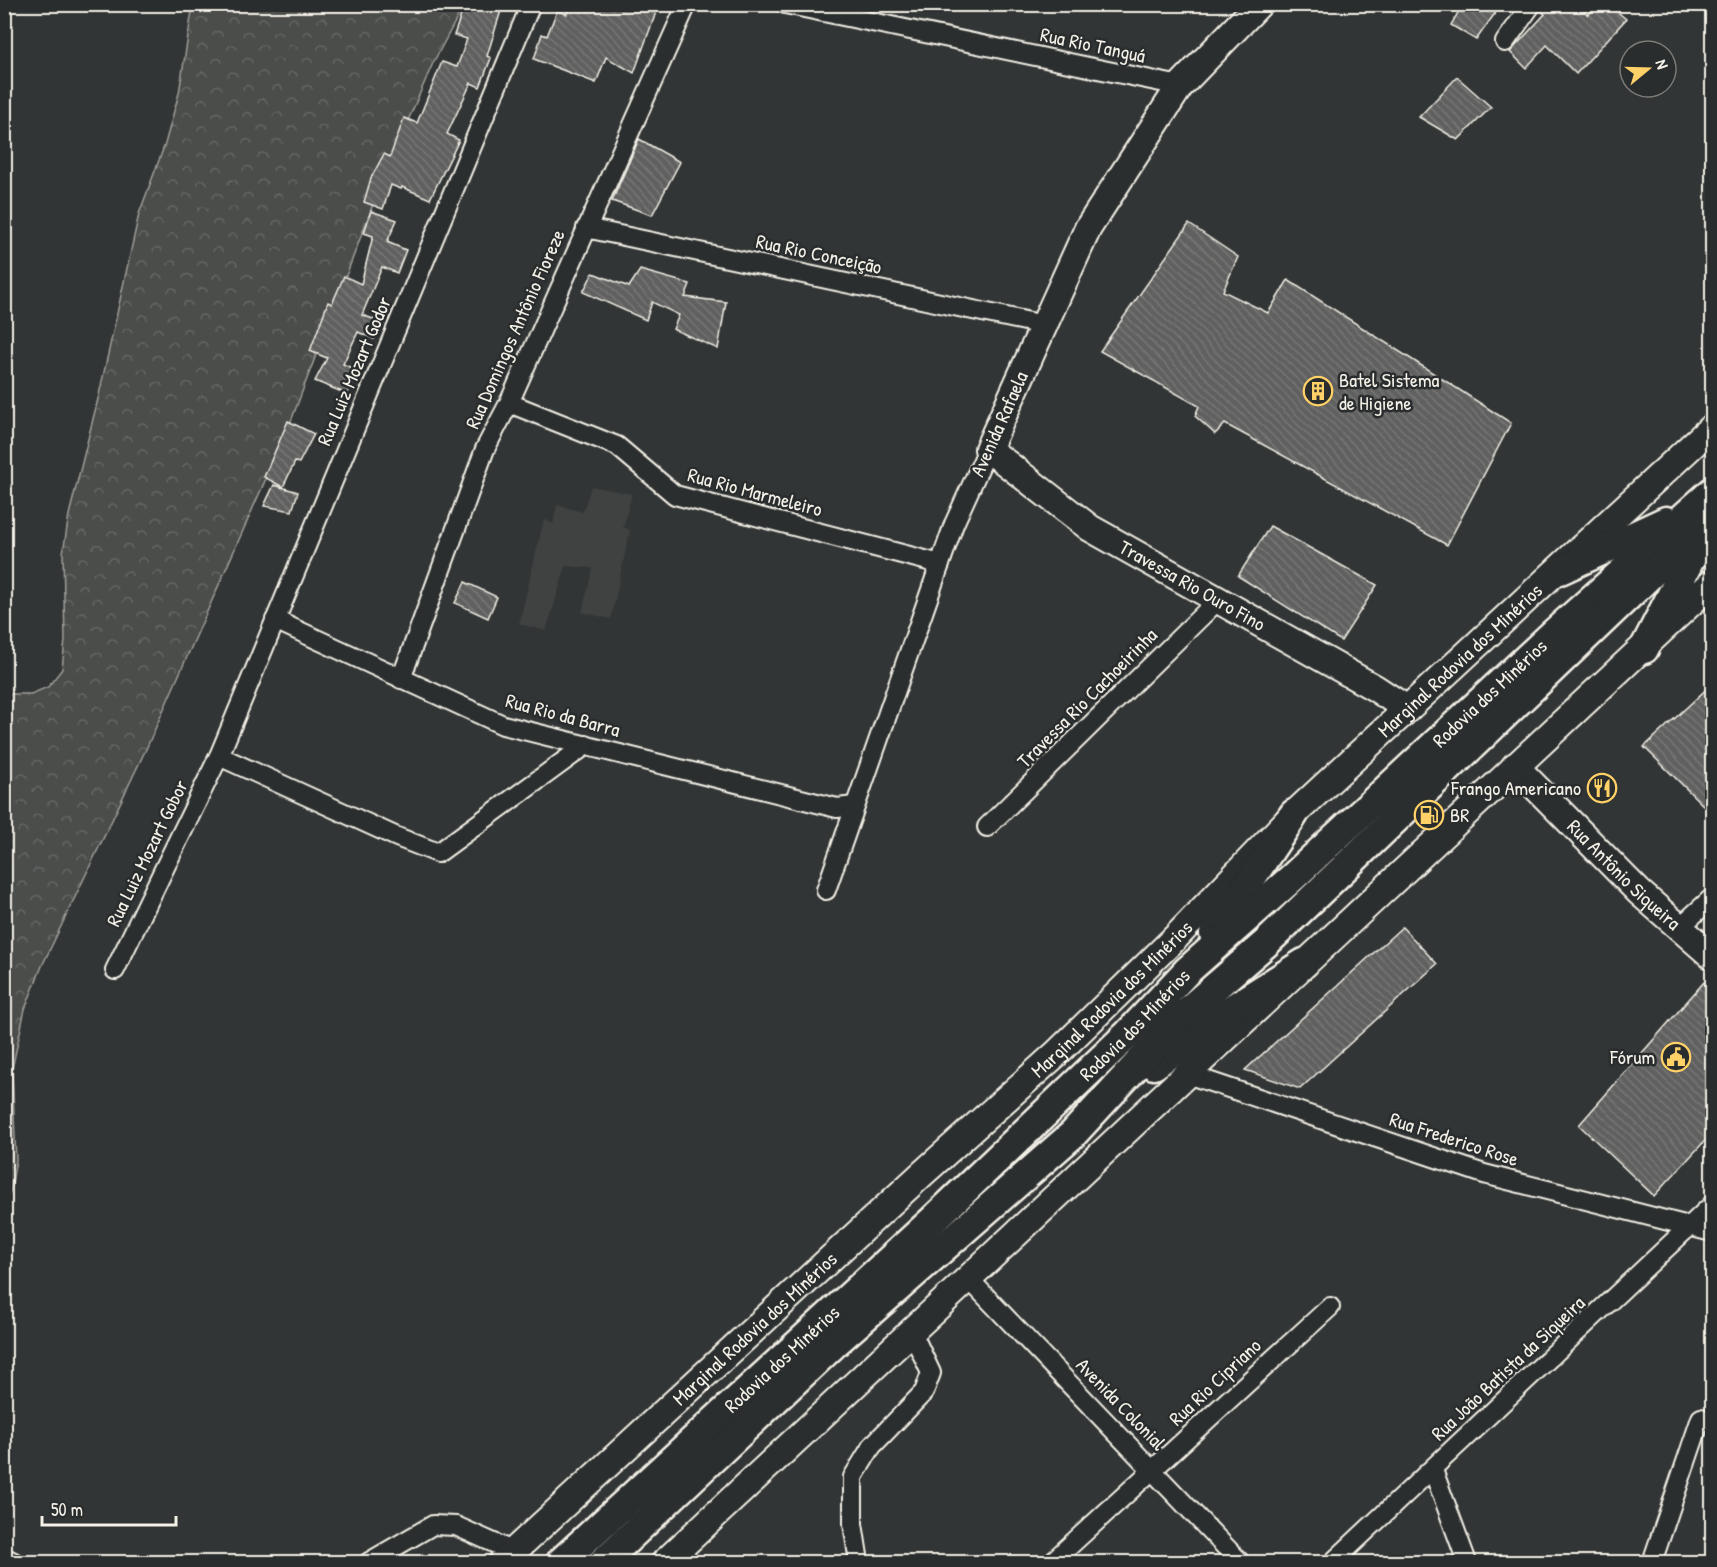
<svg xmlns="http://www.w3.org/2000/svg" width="1717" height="1567" font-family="'Patrick Hand',sans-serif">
<defs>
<pattern id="forest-crowns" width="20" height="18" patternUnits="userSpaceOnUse" patternTransform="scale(1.5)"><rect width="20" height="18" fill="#4b4d4c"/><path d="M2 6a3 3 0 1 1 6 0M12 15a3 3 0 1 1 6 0" fill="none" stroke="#666766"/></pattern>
<pattern id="building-back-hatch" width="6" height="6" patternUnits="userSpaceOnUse" patternTransform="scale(1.5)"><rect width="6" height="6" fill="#5f605f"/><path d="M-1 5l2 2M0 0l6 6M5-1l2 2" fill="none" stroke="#777776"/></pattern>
</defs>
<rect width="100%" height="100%" fill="#323535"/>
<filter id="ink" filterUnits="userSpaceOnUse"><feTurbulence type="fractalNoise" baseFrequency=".0167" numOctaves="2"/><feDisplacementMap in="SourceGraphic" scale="12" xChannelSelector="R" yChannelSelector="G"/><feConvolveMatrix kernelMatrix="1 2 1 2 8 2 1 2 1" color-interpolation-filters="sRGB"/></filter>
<g filter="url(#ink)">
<path fill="#404242" d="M591 486 632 494 623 527 630 530 611 619 582 612 593 568 566 566 546 631 519 624 544 519 553 524 557 505 583 512Z"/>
<path fill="url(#forest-crowns)" stroke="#a09f9a" stroke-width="1.5" d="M193 5H464L433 63 383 178 288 429 147 747 42 966 25 1009 12 1069 16 1160 11 1189 5 1205V694H31L48 687 62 669 65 640 63 553 69 515 99 395 139 214 165 144 179 93Z"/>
<g fill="url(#building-back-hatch)" stroke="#f4f1e8" stroke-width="1.5">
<path d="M465 4H503L487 56 491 58 480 87 471 83 447 134 459 140 430 199 402 187 401 189 391 185 383 209 364 202 371 178 384 154 390 157 404 118 417 123 442 62 457 67 467 39 454 35Z"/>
<path d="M569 4H649L658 7 634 73 606 57 596 83 534 59 542 34 547 36 557 11 567 14Z"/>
<path d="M1463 4H1497L1494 10 1496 12 1476 40 1451 25Z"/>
<path d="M1543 4H1577L1588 15 1598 4H1608L1626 19 1576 74 1547 45 1526 68 1510 52 1545 14 1541 11Z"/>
<path d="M1457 77 1491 107 1458 140 1419 117Z"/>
<path d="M639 139 680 162 652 215 612 201Z"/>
<path d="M371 211 397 220 387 242 406 250 397 273 382 267 362 315 384 323 374 339 358 332 343 364 359 371 347 394 315 381 327 358 310 351 328 302 332 304 344 276 361 284 373 236 364 233Z"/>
<path d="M1189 224 1238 257 1223 291 1268 313 1288 280 1511 423 1447 545 1225 424 1215 434 1195 416 1199 406 1100 351Z"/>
<path d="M640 270 690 284 685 297 726 302 718 349 673 329 679 315 652 302 646 320 583 292 593 273 629 287Z"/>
<path d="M288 421 314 434 299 463 295 462 283 487 264 477Z"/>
<path d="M274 485 298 492 292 511 264 506Z"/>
<path d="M1270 526 1377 585 1341 641 1238 576Z"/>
<path d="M465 582 497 597 488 618 455 603Z"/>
<path d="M1713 683V815L1644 747Z"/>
<path d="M1402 927 1437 964 1300 1089 1245 1070Z"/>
<path d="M1704 982 1713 990V1132L1654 1196 1579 1125Z"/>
</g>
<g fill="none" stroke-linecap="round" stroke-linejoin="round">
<g stroke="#f4f1e8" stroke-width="22">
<g id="street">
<path d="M785 4 1180 86"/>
<path d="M1505 42 1532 4"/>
<path d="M586 228 1044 325"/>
<path d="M509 403 617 446 675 495 940 564"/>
<path d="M275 620 503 725 837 808 855 806"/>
<path d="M401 679 485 449 509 403 687 4"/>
<path d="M219 756 397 837 438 853 586 745"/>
<path d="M987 827 1218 600"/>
<path d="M826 890 954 524 988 449"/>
<path d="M1680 927 1712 898"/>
<path d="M115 970 219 756 531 4"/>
<path d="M1187 1074 1484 1174 1712 1232"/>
<path d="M968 1278 1240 1562"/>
<path d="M1433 1470 1467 1562"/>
<path d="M4 1557 14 1562"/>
<path d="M369 1562 433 1525 456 1526 514 1552"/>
<path d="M859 1562 853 1524V1477L872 1446 924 1392 931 1373 912 1332"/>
<path d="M1052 1562 1330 1307"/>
<path d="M1333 1562 1712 1205"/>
<path d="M1652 1562 1701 1418"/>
</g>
</g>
<g stroke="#f4f1e8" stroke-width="30">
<g id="secondary">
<path id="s1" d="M1259 4 1180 86 1088 228 988 449 1090 528 1375 688 1407 709"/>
<path id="s2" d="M1515 766 1639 892 1712 956"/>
<path id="s3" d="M502 1562 922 1174 1056 1054 1177 936 1294 814 1712 427"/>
<path d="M665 1562 1712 583"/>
</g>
</g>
<g stroke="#f4f1e8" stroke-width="33">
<g id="primary">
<path d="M1560 570 1666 521"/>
<path d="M1644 649 1702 536"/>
<path d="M1214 934 1294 814"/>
<path d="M1154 1065 1227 1012 1304 963"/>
<path id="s4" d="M561 1562 932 1221 1127 1035 1187 971 1294 876 1553 634 1712 492"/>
<path d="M603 1562 836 1342 1073 1134 1185 1013 1266 943 1698 529"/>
</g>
</g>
<use href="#street" stroke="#2a2d2e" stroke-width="18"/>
<use href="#secondary" stroke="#2a2d2e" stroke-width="26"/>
<use href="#primary" stroke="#2a2d2e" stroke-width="28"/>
</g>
</g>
<defs>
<g id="building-ring" transform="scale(1.5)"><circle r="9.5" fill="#2a2d2e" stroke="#ffd166" stroke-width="1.5"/><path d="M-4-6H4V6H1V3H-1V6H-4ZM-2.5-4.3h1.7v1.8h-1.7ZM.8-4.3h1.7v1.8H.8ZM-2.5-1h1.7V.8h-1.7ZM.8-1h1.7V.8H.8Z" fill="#ffd166"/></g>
<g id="restaurant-ring" transform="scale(1.5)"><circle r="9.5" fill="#2a2d2e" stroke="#ffd166" stroke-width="1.5"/><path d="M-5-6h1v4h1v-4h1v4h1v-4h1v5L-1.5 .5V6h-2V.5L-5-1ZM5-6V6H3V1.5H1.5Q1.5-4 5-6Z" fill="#ffd166"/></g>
<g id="fuel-ring" transform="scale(1.5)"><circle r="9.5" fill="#2a2d2e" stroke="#ffd166" stroke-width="1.5"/><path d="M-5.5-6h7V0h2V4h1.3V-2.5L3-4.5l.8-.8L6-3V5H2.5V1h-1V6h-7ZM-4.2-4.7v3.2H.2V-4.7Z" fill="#ffd166"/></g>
<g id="civic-ring" transform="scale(1.5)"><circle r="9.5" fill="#2a2d2e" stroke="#ffd166" stroke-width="1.5"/><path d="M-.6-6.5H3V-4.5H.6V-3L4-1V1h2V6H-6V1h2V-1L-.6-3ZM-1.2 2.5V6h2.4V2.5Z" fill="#ffd166"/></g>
</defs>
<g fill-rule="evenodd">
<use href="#building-ring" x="1318" y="391"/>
<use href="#restaurant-ring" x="1602" y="788"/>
<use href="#fuel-ring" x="1429" y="815"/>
<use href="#civic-ring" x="1676" y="1057"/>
</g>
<g text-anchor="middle" stroke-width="5" stroke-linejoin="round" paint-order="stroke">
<g font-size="20" fill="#f4f1e8" stroke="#2a2d2e">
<text transform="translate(1093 45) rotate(12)" y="7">Rua Rio Tanguá</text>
<text transform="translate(819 254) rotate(12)" y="7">Rua Rio Conceição</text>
<text transform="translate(515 329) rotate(-66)" y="7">Rua Domingos Antônio Fioreze</text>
<text transform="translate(354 371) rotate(-67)" y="7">Rua Luiz Mozart Godor</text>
<text transform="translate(999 424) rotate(-66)" y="7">Avenida Rafaela</text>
<text transform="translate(755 492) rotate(15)" y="7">Rua Rio Marmeleiro</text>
<text dy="7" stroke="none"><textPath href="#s1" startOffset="772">Travessa Rio Ouro Fino</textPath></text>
<text dy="7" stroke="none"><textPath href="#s3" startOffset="1316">Marginal Rodovia dos Minérios</textPath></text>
<text dy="7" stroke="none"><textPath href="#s4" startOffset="1272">Rodovia dos Minérios</textPath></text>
<text transform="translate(1087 698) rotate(-45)" y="7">Travessa Rio Cachoeirinha</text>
<text transform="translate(563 715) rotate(15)" y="7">Rua Rio da Barra</text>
<text transform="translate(147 853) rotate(-64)" y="7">Rua Luiz Mozart Gobor</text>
<text dy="7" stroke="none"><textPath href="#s2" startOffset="154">Rua Antônio Siqueira</textPath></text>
<text dy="7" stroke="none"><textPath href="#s3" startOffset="830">Marginal Rodovia dos Minérios</textPath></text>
<text dy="7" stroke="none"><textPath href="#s4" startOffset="786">Rodovia dos Minérios</textPath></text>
<text transform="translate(1454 1139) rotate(18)" y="7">Rua Frederico Rose</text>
<text dy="7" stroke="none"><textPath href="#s3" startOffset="344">Marginal Rodovia dos Minérios</textPath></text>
<text dy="7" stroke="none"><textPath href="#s4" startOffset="300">Rodovia dos Minérios</textPath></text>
<text transform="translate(1508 1368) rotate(-43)" y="7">Rua João Batista da Siqueira</text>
<text transform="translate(1215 1382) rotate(-43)" y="7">Rua Rio Cipriano</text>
<text transform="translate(1121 1404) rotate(46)" y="7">Avenida Colonial</text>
</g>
<g font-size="20" fill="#f4f1e8" stroke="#2a2d2e" text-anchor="start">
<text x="1339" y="387">Batel Sistema<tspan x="1339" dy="23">de Higiene</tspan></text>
<text x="1581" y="795" text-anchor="end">Frango Americano</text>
<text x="1450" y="822">BR</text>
<text x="1655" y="1064" text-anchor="end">Fórum</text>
</g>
</g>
<rect width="1717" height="1567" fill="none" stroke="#2a2d2e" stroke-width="24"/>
<rect x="12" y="12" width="1693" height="1543" fill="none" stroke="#f4f1e8" stroke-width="2" filter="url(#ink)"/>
<g transform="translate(1648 69) rotate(71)"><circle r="28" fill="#2a2d2e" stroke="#7b7b78" stroke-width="1.5"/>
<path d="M0-4.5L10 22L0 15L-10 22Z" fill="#ffd166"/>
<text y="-9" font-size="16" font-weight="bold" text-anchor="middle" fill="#f4f1e8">N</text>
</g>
<path d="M42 1516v9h134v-9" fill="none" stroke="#f4f1e8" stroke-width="3"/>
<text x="51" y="1516" font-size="18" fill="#f4f1e8" stroke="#2a2d2e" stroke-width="4.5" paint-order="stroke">50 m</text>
</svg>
